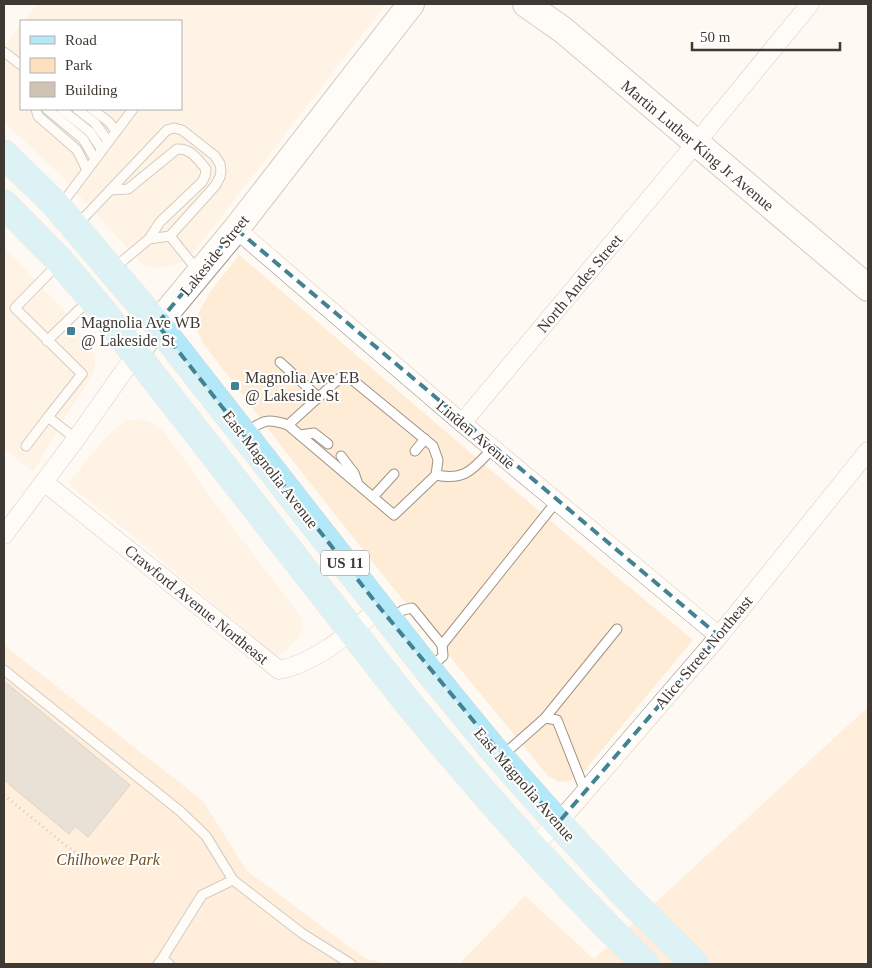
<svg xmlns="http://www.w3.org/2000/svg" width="872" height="968" font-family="Georgia,serif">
<rect width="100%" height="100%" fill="#fff9f3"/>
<g fill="#ffecd6">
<path d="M37 4H386L194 252 183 262 171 266 154 268 142 264 60 175 4 122V46L21 24V109H181V21H24Z"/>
<path d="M4 247 66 313 95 355V368L88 383 69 411 33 472 4 448Z"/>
<path d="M239 255 593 557 693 640 582 774 570 781 559 782 548 776 386 579 285 451 203 343 198 333 196 324 199 312 210 292Z"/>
<path d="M137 419 148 421 163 430 230 524 303 619V628L298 638 284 652 275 656 129 533 74 489 69 482 108 435 125 421Z"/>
</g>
<g fill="#fde1bf">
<path d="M4 645 203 801 247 871 365 958 387 964H4Z"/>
<path d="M868 707V964H459L525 896 594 959Z"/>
</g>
<path fill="#d0c3b3" stroke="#b1a495" d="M4 681 130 785 88 837 75 826 69 834 4 780Z"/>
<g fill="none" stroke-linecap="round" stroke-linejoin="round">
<g stroke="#9f9384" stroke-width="11">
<g id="lane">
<path d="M4 52 21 65"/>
<path d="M36 109 38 116 77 150 87 170"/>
<path d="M47 109 83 139 95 159"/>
<path d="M61 109 90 132 102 150"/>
<path d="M77 109 95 123 108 141"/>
<path d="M92 109 109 122 116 131"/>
<path d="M111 190 128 189 177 149C191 148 197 159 206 169L205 176 202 182 160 222 149 239"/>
<path d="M61 205 133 109"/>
<path d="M76 226 167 130 174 128 182 130 215 156 220 164 221 171 220 177 215 186 170 236 198 271"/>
<path d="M59 263 15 308 82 374 48 417 76 439"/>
<path d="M114 268 149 239 170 236"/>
<path d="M47 341 90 299"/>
<path d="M280 362 318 397"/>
<path d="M246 432C264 420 267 418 288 425L394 515 436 475 438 460 433 446 349 377H341L288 425"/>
<path d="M300 435 314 433 328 444"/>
<path d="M26 446 48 417"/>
<path d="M415 451 425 439"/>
<path d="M341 456 354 473 358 484"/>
<path d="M436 475C466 481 473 469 493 448"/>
<path d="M373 497 394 474"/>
<path d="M392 619 403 610 412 608 442 645 443 656 430 668"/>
<path d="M442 645 556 502"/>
<path d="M4 670 180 811 206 836 233 880 303 934 351 964"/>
<path d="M545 718 617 629"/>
<path d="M502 756 545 718 557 720 585 791"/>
<path d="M162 959 202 895 233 880"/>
<path d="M158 964 162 959 169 964"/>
</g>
</g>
<g stroke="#9f9384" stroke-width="19">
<g id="street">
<path d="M236 229 462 423 719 636"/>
<path d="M462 423 696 143 810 4"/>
<path d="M44 482 279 670C316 663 351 632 380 608"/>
<path d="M4 535 76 439 136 354"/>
<path d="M531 847 558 823 719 636 868 451"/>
</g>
</g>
<g stroke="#9f9384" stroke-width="28">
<g id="secondary">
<path d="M526 4 563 30 868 288"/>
<path d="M136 354 157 324 236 229 411 4"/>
</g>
</g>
<g stroke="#d9d7d6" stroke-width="29">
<g id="primary">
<path d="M4 154 55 204 157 324 428 670 496 753 558 823 621 891 695 964"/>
<path d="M4 204 60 261 99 307 405 699C481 792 560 881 645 964"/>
</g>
</g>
<path stroke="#9c9690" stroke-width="3" stroke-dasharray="1 4" stroke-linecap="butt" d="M4 795 65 845 86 859"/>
<use href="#lane" stroke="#fff" stroke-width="9"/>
<use href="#street" stroke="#fff" stroke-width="18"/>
<use href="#secondary" stroke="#fff" stroke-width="26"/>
<use href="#primary" stroke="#b3e8f8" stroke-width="28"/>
</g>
<path d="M0 0H872V968H0ZM236 229 719 636 558 823 380 608 157 324Z" fill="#fff9f3" fill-opacity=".55" fill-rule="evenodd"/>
<path fill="none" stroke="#428295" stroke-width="4" stroke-dasharray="10 6" stroke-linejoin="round" d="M236 229 719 636 558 823 380 608 157 324Z"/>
<g fill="#428295" stroke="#fff" stroke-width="2">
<rect x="66" y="326" width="10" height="10" rx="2.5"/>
<rect x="230" y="381" width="10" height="10" rx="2.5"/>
</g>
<g text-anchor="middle" stroke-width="4" stroke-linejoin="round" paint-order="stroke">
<rect fill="#fff" stroke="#797470" stroke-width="1" x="321" y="550.5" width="48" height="25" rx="4"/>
<g font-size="15" font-weight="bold" fill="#3f3933">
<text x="345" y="568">US 11</text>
</g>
<g font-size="16" fill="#3f3933" stroke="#fff">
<text transform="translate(698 145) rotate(40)" y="6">Martin Luther King Jr Avenue</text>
<text transform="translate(214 255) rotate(-51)" y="6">Lakeside Street</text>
<text transform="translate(579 283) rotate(-50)" y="6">North Andes Street</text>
<text transform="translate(476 434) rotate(40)" y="6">Linden Avenue</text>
<text transform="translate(271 469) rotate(52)" y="6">East Magnolia Avenue</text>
<text transform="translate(197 604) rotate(39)" y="6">Crawford Avenue Northeast</text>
<text transform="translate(703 652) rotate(-50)" y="6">Alice Street Northeast</text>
<text transform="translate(525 784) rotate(49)" y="6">East Magnolia Avenue</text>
</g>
<g font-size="16" fill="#3f3933" stroke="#fff" text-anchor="start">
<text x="81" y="328">Magnolia Ave WB<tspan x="81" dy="18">@ Lakeside St</tspan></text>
<text x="245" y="383">Magnolia Ave EB<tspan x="245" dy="18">@ Lakeside St</tspan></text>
</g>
<g font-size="16" font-style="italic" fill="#73501e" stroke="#fff">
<text x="108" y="865">Chilhowee Park</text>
</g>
</g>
<rect width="872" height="968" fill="none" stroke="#3f3933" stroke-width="10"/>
<rect x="20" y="20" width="162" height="90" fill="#ffffff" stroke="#b2b0ad"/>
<rect x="30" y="36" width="25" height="8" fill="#b3e8f8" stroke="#b2b0ad"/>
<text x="65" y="45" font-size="15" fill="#3f3933">Road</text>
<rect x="30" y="58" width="25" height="15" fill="#fde1bf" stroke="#b2b0ad"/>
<text x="65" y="70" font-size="15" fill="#3f3933">Park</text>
<rect x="30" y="82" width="25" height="15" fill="#d0c3b3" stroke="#b2b0ad"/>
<text x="65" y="95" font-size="15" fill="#3f3933">Building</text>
<path d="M692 42v8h148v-8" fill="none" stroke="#3f3933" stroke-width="2.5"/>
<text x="700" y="42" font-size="15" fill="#3f3933" stroke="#ffffff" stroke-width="4" paint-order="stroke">50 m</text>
</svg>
